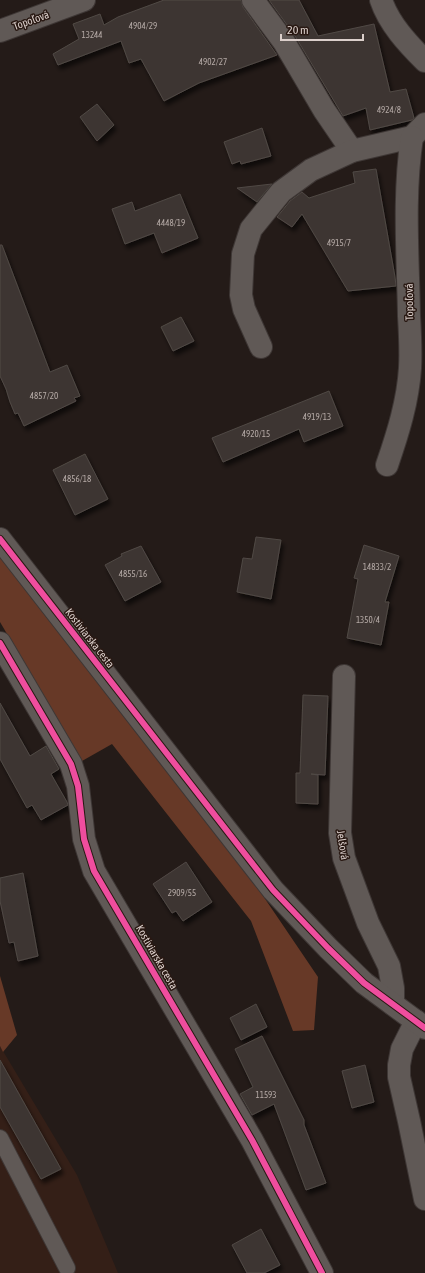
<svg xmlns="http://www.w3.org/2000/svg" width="425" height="1273" font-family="'Asap Condensed',sans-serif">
<defs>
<filter id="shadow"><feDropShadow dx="2.5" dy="4.5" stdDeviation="2" flood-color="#0009"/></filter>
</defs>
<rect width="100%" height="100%" fill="#241b18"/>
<path fill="#341f17" d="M0 1046 77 1175 118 1273H0Z"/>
<g fill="#673927">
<path d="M0 555 134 730 238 859 318 977 314 1030 293 1031 251 921 112 744 82 761 0 622Z"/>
<path d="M0 976 17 1035 3 1052 0 1046Z"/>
</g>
<g fill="#3d3632" stroke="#504945" filter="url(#shadow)">
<path d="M164 0H241L243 7 277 55 199 83 164 101 141 59 129 63 121 41 58 65 53 54 79 39 73 24 100 14 104 25 118 17Z"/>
<path d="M269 0H299L318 36 374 24 390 92 406 89 414 118 412 120 370 130 366 108 343 116 295 36Z"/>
<path d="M97 104 114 125 97 141 80 117Z"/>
<path d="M262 128 271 156 241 164 240 161 232 164 224 142Z"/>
<path d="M376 169 395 277 396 286 348 291 302 214 292 227 277 217 290 201 302 192 309 198 355 183 353 172Z"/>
<path d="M272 184 257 202 237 188Z"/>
<path d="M180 194 198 238 162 253 154 233 125 244 112 209 132 202 135 211Z"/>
<path d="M0 245H2L50 372 67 365 80 396 74 398 76 401 24 426 18 413 15 414 10 402 6 389 0 376Z"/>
<path d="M181 317 194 341 173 351 161 327Z"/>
<path d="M329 391 343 426 304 442 299 429 223 462 212 438Z"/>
<path d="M85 454 108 499 75 515 53 470Z"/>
<path d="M256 537 281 540 271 599 237 592 243 558 252 559Z"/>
<path d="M364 545 399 556 385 602H389L381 645 347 638 358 579 354 578Z"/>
<path d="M141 546 161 582 125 601 105 565 122 556 121 554Z"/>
<path d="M303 695 328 696 325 775 311 774 318 775V804L296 803V773H300Z"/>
<path d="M0 703 30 756 46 746 59 769 51 774 67 802 68 805 41 820 32 805 27 808 0 759Z"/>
<path d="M186 862 212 902 183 921 176 911 172 913 153 884Z"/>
<path d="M23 873 38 956 18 961 14 942 9 943 0 901V878Z"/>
<path d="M256 1004 267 1027 241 1040 230 1018Z"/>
<path d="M262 1036 304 1120V1125L326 1183 306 1190 274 1104 252 1115 240 1094 253 1087 235 1049Z"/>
<path d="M0 1060 61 1169 41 1179 0 1107Z"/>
<path d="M365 1065 374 1102 352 1108 342 1071Z"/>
<path d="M261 1229 280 1265 264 1273H247L232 1245Z"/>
</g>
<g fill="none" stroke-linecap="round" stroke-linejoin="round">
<g stroke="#3e3735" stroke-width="18">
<path id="lane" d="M0 1138 67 1268"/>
</g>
<g stroke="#3e3735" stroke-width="24">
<g id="street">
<path d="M253 0 284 42 324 110 352 151"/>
<path d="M381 0C389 24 408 44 425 61"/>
<path d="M0 31 84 0"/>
<path d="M261 347 244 309 241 295 243 254 251 229 281 192 311 170 352 151 412 137 425 124"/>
<path d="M387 465C398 433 408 401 410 368 411 351 410 333 409 316 408 256 403 196 412 137"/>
<path d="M0 643 71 764 78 786 84 839 94 871 252 1140 322 1273"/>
<path d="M344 676 340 833 344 858 368 923 389 966 393 988V1004"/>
<path d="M416 1021 402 1049 399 1065V1077L409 1121 425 1199"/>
</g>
</g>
<g stroke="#3e3735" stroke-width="24">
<path id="secondary" d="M0 539 273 890 328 948 364 983 425 1028"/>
</g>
<use href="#lane" stroke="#605956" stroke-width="16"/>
<use href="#street" stroke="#605956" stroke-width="22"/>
<use href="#secondary" stroke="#605956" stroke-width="22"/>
<g stroke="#291913" stroke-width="8">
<g id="cycleway">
<path d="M0 539 273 890 328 948 364 983 425 1028"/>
<path d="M0 643 71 764 78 786 84 839 94 871 252 1140 322 1273"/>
</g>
</g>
<use href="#cycleway" stroke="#ef4d9e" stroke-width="6"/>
</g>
<g text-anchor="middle" stroke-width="3" stroke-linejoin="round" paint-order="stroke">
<g font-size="9" fill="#b4a9a5">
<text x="143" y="29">4904/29</text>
<text x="92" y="38">13244</text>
<text x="213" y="65">4902/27</text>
<text x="389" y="113">4924/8</text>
<text x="171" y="226">4448/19</text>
<text x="339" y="246">4915/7</text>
<text x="44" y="399">4857/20</text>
<text x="317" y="420">4919/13</text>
<text x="256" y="437">4920/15</text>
<text x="77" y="482">4856/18</text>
<text x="377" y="570">14833/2</text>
<text x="133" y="577">4855/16</text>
<text x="368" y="623">1350/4</text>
<text x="182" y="896">2909/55</text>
<text x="266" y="1098">11593</text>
</g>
<g font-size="11" fill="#dbcfcb" stroke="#291913">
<text transform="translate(31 20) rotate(-20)" y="4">Topoľová</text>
<text transform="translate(409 302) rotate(-91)" y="4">Topoľová</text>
<text transform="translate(90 638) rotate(52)" y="4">Kostiviarska cesta</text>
<text transform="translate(343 845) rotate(81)" y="4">Jelšová</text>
<text transform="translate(157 957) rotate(60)" y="4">Kostiviarska cesta</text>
</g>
</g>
<path d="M281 34v6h82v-6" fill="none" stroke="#dbcfcb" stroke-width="2"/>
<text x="287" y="34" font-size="12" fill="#dbcfcb" stroke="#291913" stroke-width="3" paint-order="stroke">20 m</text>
</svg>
